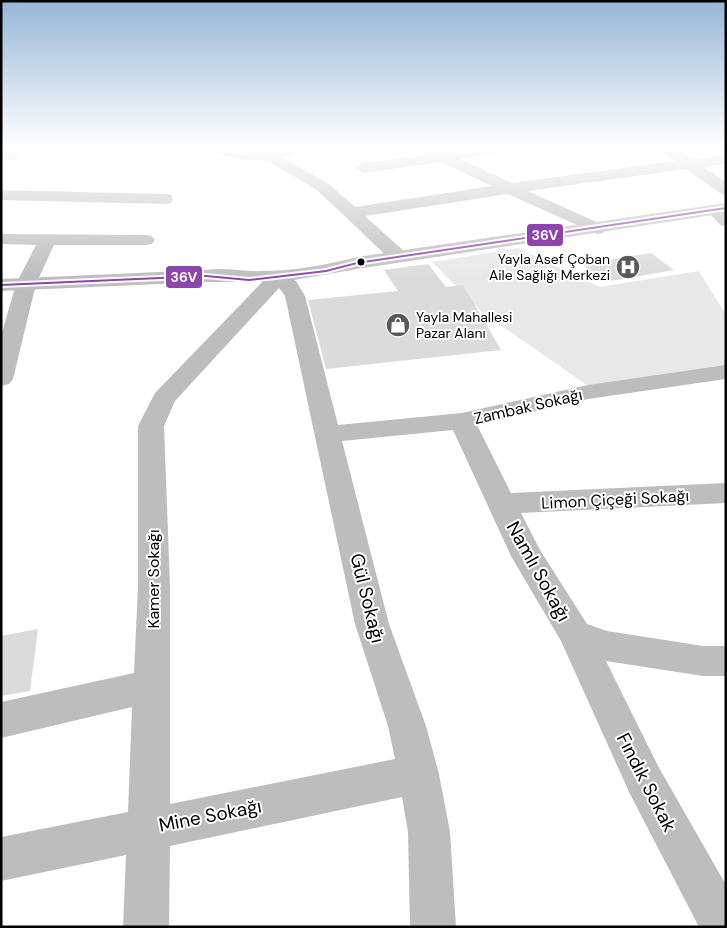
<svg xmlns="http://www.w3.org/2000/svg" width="727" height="928" font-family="'DM Sans',sans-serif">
<rect width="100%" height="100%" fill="#fff"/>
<path fill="#e8e8e8" d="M518 248 600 287 699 271 726 315V367L591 388 483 313 432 262Z"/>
<g fill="#dbdbdb">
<path d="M651 253 674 270 604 282 583 264Z"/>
<path d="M428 264 446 287 463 285 501 350 326 369 308 300 398 291 384 270Z"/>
<path d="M38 629 30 691 1 696V636Z"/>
</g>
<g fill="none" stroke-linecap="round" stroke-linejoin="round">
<g fill="#bdbdbd" fill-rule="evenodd">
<path d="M205 148 270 152 281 148H303L283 158 329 184 355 207 492 186 441 162 363 173 355 168 363 163 426 155 416 148H436L444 152 473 148H516L509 152 459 159 512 183 675 161 659 148H676L692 159 726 155V164L703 167 726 182V195L720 193 686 169 528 191 603 225 606 229 603 233 597 234 508 194 365 216 406 253 408 257 406 261H392L317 190 268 161 238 159 207 151Z"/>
<path d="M1 150 19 154 21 157 14 161 1 158Z"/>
<path d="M1 190 165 194 171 195 173 199 171 203 165 204 1 200Z"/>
<path d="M1 234 146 235 152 236 155 240 152 244 146 245H54L36 284 13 379 9 384 1 386V336L16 284 36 245 1 244Z"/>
<path d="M277 272 296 281 305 296 338 425 462 413 588 385 726 365V379L588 399 477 425 511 493 726 483V503L521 513 540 550 587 624 607 631 703 646H726V676H703L606 661 658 766 726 885V927H699L630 794 561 641 511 556 453 430 342 441 389 624 426 726 439 774 450 832 456 927H410L408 832 402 797 170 846 169 927H123L126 855 1 881V837L128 812 132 707 1 738V702L134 673 138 586V426L155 393 270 274ZM279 288 285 296 355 624 388 726 395 759 170 804V586L164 426 175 401Z"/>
</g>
<path fill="#bdbdbd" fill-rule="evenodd" d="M716 205 726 210V226L720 225 707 210 710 206Z"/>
<path fill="#bfbfbf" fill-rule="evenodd" d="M726 203V213L357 269 282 282H206L1 291V279L206 270C226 267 241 272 262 271 294 271 326 265 357 257Z"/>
<g stroke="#fff" stroke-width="4">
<path id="bus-1" d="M726 207V209L357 264 326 272 249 281 206 277 1 286V284L206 275 249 279 326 270 357 262Z"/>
</g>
<use href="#bus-1" fill="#8e44ad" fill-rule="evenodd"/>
</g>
<linearGradient id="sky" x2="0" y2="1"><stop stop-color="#95b6d6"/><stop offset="0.53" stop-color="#fff"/><stop offset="1" stop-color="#fff" stop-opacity="0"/></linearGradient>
<rect width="727" height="278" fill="url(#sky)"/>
<defs>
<g id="hospital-disc" transform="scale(1.25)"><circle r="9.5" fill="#595959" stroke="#fff"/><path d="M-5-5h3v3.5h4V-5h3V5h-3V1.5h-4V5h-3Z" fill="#fff"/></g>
<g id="shop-disc" transform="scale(1.25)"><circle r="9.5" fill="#595959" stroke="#fff"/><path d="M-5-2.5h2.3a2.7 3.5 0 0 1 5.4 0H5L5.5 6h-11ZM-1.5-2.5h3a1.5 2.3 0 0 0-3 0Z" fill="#fff"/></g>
</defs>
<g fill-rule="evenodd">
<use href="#hospital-disc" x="628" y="267"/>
<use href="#shop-disc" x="398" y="325"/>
</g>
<circle fill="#000" stroke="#fff" stroke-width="2" cx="361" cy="262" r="4.5"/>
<g text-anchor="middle" stroke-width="4" stroke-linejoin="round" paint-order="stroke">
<g font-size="14" fill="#000" stroke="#fff" text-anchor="end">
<text x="610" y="264">Yayla Asef Çoban<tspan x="610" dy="16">Aile Sağlığı Merkezi</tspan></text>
<text x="416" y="322" text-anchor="start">Yayla Mahallesi<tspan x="416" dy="16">Pazar Alanı</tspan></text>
</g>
<g font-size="16" fill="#000" stroke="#fff">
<text transform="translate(528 406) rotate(-13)" y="6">Zambak Sokağı</text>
<text transform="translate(615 499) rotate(-3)" y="6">Limon Çiçeği Sokağı</text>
<text transform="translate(153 579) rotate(-90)" y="6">Kamer Sokağı</text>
</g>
<g font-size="19" fill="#000" stroke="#fff">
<text transform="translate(539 571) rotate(61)" y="7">Namlı Sokağı</text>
<text transform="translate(368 598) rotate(76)" y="7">Gül Sokağı</text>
<text transform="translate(647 782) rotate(63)" y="7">Fındık Sokak</text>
<text transform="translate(210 815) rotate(-11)" y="7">Mine Sokağı</text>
</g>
</g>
<g stroke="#fff" stroke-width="2">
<rect x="526" y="223" width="38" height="24" rx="5" fill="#8e44ad"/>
<rect x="165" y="265" width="38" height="24" rx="5" fill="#8e44ad"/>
</g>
<g font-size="14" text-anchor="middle" font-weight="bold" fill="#fff">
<text x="545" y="240">36V</text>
<text x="184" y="282">36V</text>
</g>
<rect width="727" height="928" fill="none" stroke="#000000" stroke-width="5"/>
</svg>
